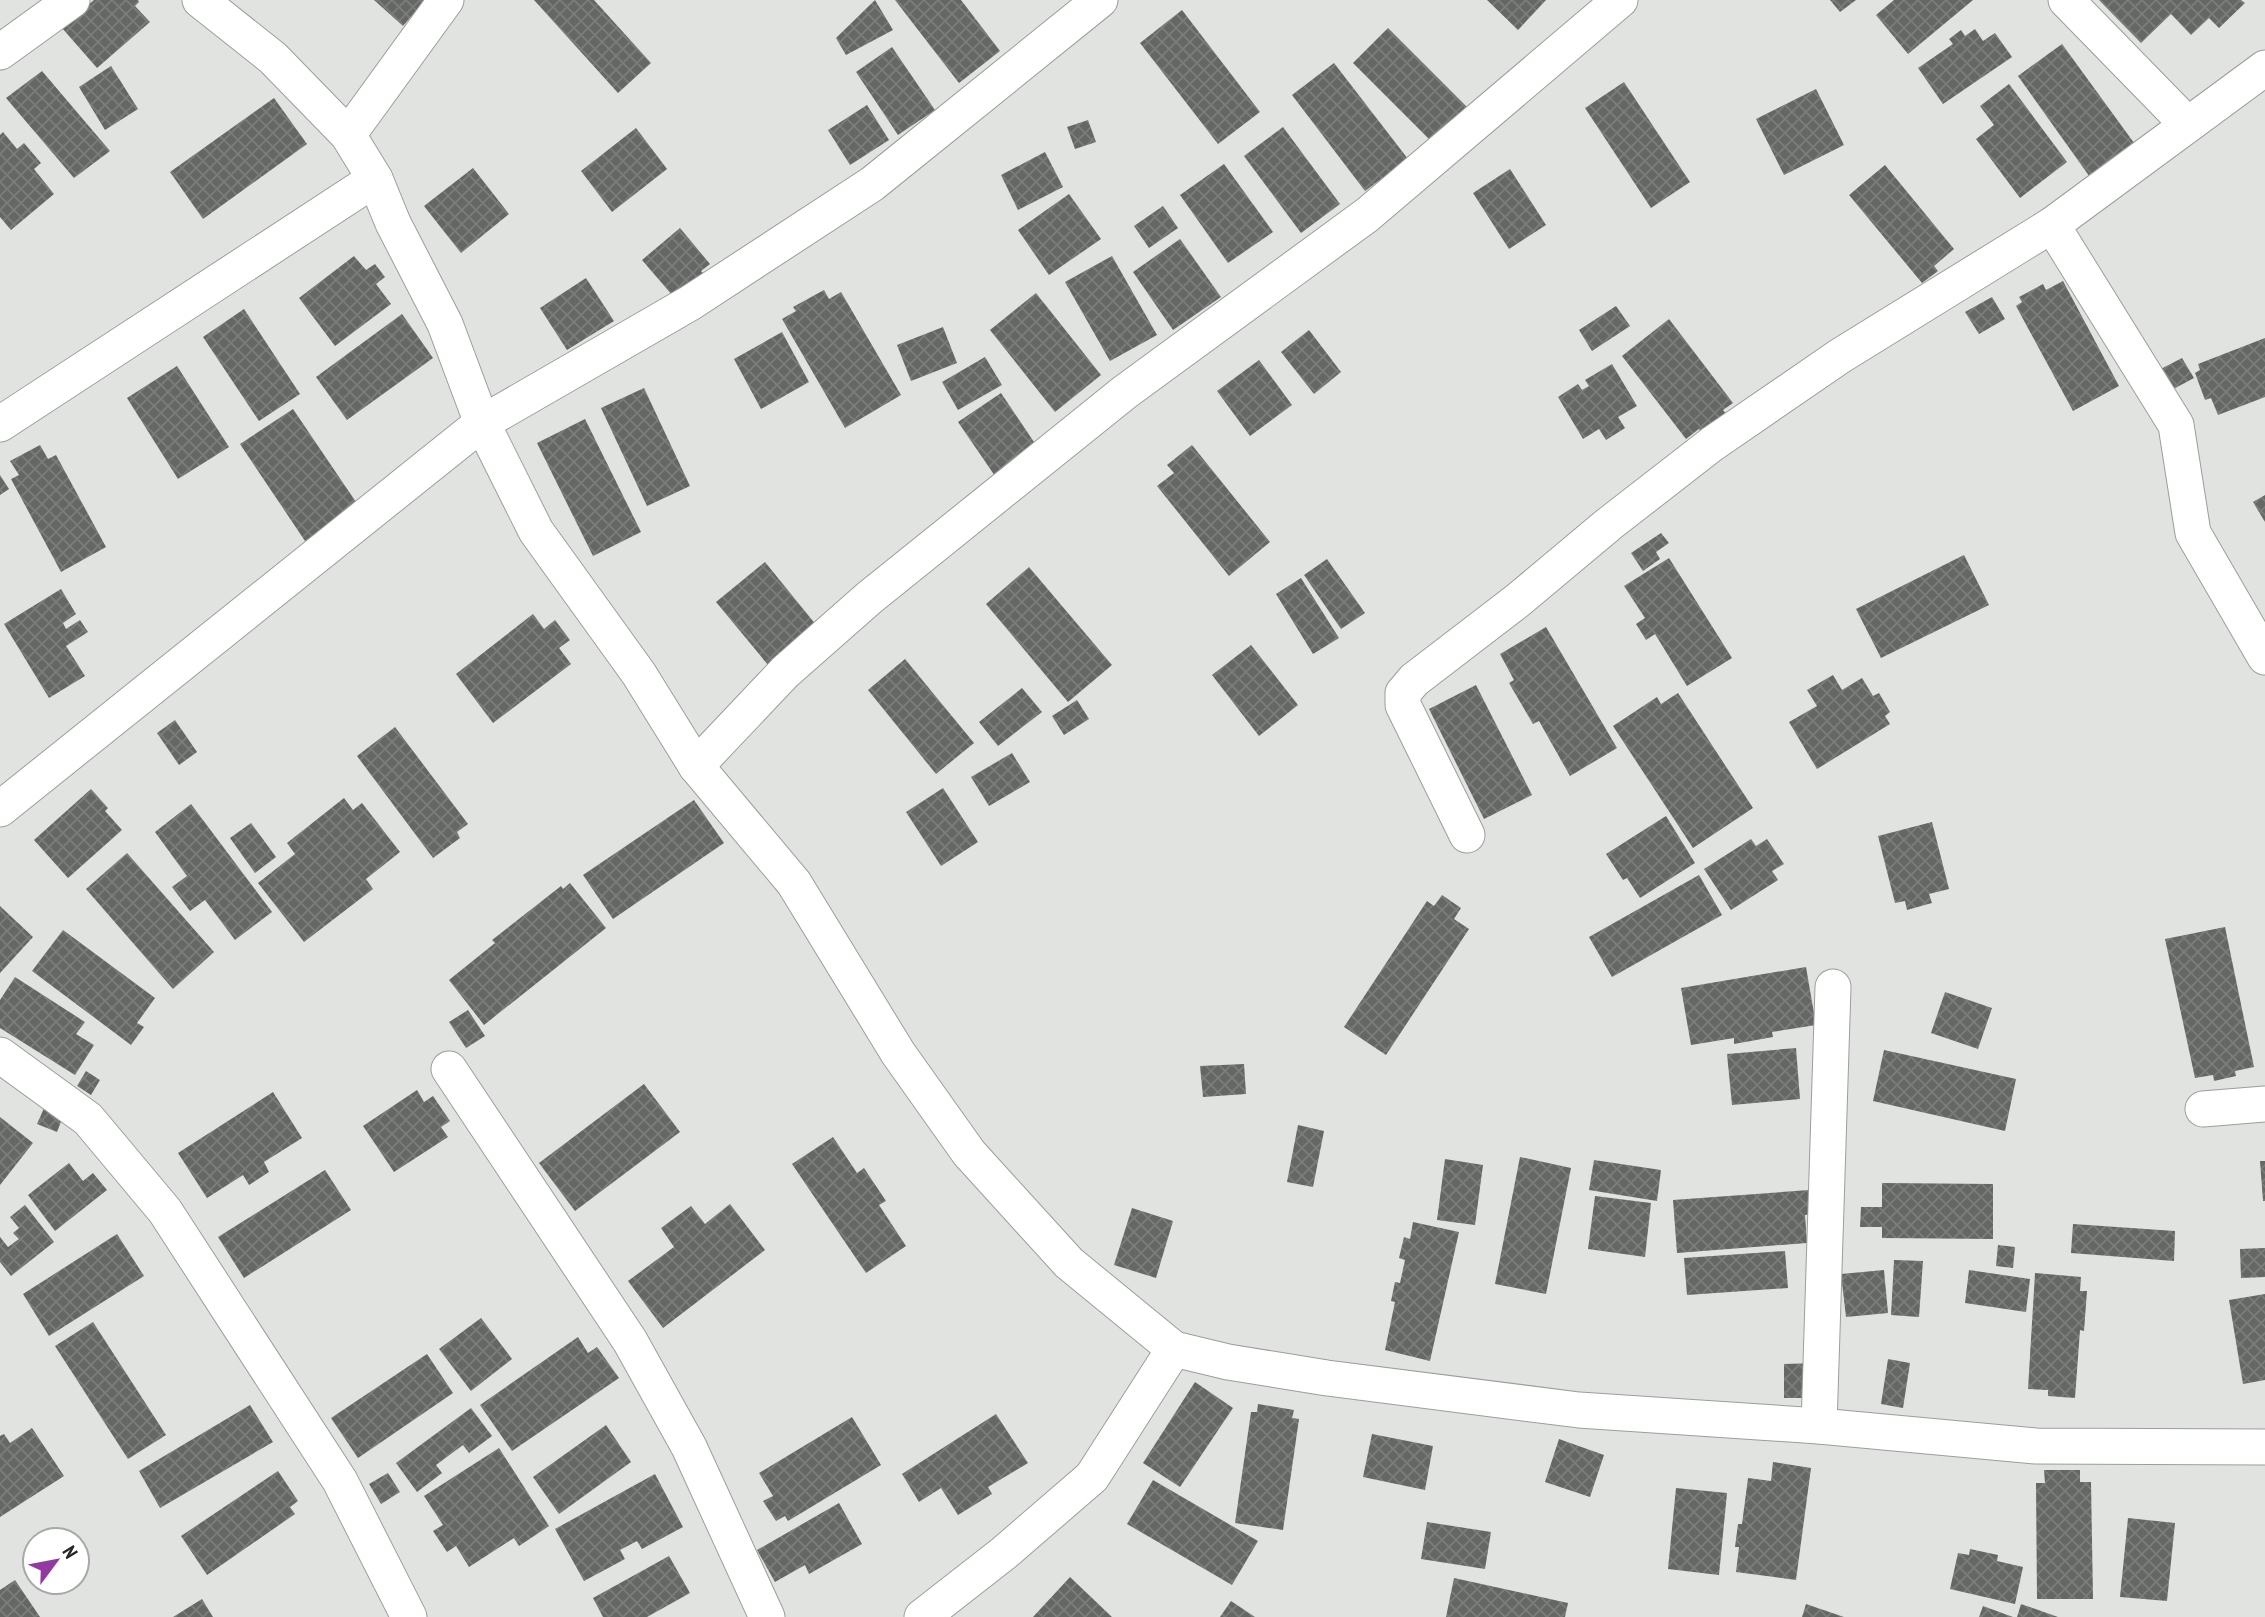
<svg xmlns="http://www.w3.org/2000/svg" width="2265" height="1617" font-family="'PT Sans Narrow',sans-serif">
<defs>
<pattern id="building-cross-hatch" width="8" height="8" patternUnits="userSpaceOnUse" patternTransform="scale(1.75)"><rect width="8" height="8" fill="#646764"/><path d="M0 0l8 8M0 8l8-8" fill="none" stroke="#7a7d7a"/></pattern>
</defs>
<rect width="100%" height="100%" fill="#e0e3e0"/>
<g fill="url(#building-cross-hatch)">
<path d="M94 0H138L139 2 135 6 150 22 97 68 62 28Z"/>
<path d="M374 0H425L403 26Z"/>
<path d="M534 0H594L651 63 618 93Z"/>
<path d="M875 0 893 30 846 55 836 38Z"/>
<path d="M895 0H961L1000 51 959 83Z"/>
<path d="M1487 0H1546L1518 30Z"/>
<path d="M1830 0H1856L1840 12Z"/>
<path d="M1894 0H1973L1908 54 1876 15Z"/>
<path d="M2099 0H2241L2245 3 2219 28 2209 18 2191 35 2171 14 2141 43Z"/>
<path d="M1182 10 1260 112 1218 144 1140 43Z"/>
<path d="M1388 28 1469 109 1434 144 1353 63Z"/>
<path d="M1975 29 1983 41 1995 33 2012 57 1943 104 1918 68 1953 44 1949 39 1961 30 1965 36Z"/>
<path d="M2062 44 2137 147 2092 180 2018 76Z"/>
<path d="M892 47 935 110 898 135 856 72Z"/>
<path d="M1334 63 1408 159 1365 191 1292 95Z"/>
<path d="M111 66 138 109 105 130 79 87Z"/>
<path d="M42 71 110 151 74 178 6 98Z"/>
<path d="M1624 82 1690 182 1651 208 1585 108Z"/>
<path d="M2009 84 2067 162 2020 198 1976 139 1994 125 1980 106Z"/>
<path d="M1816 89 1844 145 1784 175 1756 119Z"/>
<path d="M274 98 307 144 203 219 170 172Z"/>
<path d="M867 105 889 140 850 165 828 130Z"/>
<path d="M1088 120 1096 142 1075 149 1067 127Z"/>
<path d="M1283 127 1340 204 1301 233 1244 156Z"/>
<path d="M636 128 667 169 612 212 581 171Z"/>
<path d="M3 132 17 149 24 143 41 163 34 169 54 194 11 230 0 217V135Z"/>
<path d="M1045 152 1063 187 1018 210 1001 175Z"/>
<path d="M1224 164 1273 232 1228 263 1180 195Z"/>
<path d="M1885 165 1954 249 1934 266 1938 271 1922 283 1849 195Z"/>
<path d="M473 168 509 214 461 253 424 206Z"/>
<path d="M1510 169 1546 225 1509 249 1473 193Z"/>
<path d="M1069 194 1101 239 1049 275 1018 230Z"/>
<path d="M1163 206 1178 228 1149 248 1134 226Z"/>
<path d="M680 228 710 264 701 271 710 281 694 294 686 284 672 295 642 260Z"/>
<path d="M1180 239 1221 297 1173 330 1133 272Z"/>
<path d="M354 256 366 270 375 264 385 277 376 284 391 304 335 346 299 298Z"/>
<path d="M1112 256 1157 335 1110 361 1065 282Z"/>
<path d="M586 278 614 321 567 350 540 308Z"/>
<path d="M2063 281 2119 386 2073 411 2016 306 2022 302 2019 297 2043 284 2046 290Z"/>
<path d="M824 290 829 299 841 292 901 395 845 428 782 319 796 311 793 307Z"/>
<path d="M1036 293 1101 375 1055 412 990 330Z"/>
<path d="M1992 297 2005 319 1979 334 1965 312Z"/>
<path d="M1616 306 1630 326 1592 351 1579 330Z"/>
<path d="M244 309 300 394 259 421 203 337Z"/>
<path d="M402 314 433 358 347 420 316 377Z"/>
<path d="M1669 319 1733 403 1723 410 1727 415 1702 434 1699 429 1686 439 1622 356Z"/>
<path d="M943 327 957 363 911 381 897 345Z"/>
<path d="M1309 330 1341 372 1314 394 1281 352Z"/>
<path d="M782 332 809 382 761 409 734 359Z"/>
<path d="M2265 338V397L2218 415 2211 398 2205 400 2195 373 2200 370 2198 364Z"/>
<path d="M985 357 1002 385 958 410 942 382Z"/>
<path d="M2182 358 2194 378 2166 393 2155 372Z"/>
<path d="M1259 360 1292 405 1250 436 1217 391Z"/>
<path d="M1612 364 1637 406 1618 417 1625 428 1606 440 1599 429 1583 439 1558 397 1578 384 1582 390 1589 386 1585 380Z"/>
<path d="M177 366 229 447 178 479 127 398Z"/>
<path d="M644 388 690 486 647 506 601 408Z"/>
<path d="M1001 393 1038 448 995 476 958 422Z"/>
<path d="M293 409 358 505 305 541 240 444Z"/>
<path d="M585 419 641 532 593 556 537 443Z"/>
<path d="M40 445 48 459 56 455 106 547 61 572 11 479 19 475 10 461Z"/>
<path d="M1192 445 1270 542 1229 576 1157 486 1174 473 1167 465Z"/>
<path d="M0 475 9 489 0 495Z"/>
<path d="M2265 495V522L2253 502Z"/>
<path d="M1661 533 1669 543 1656 552 1660 559 1643 571 1631 553Z"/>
<path d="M1964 555 1989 605 1881 658 1856 609Z"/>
<path d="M1669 558 1732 658 1687 686 1655 634 1646 640 1636 624 1645 618 1624 586Z"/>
<path d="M1327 559 1365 613 1341 629 1304 575Z"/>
<path d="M765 562 821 631 773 671 716 602Z"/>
<path d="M1029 567 1112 665 1068 702 986 604Z"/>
<path d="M1301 578 1339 638 1313 654 1276 594Z"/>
<path d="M61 589 76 614 63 623 66 629 80 620 88 632 66 646 85 676 49 698 4 624Z"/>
<path d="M533 614 544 629 555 620 570 640 559 648 571 664 493 723 456 674Z"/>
<path d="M1546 627 1617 748 1570 776 1539 721 1533 724 1509 683 1514 680 1500 654Z"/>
<path d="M1251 645 1298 705 1259 736 1212 675Z"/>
<path d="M905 659 974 743 936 774 868 690Z"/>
<path d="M1833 675 1842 690 1862 678 1873 696 1879 693 1890 712 1885 716 1890 724 1817 769 1789 722 1817 706 1807 690Z"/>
<path d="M1476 685 1532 795 1484 819 1429 709Z"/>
<path d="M1022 688 1042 712 998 746 979 722Z"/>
<path d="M1678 693 1753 808 1693 848 1613 726 1657 697 1661 704Z"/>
<path d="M1077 700 1089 719 1064 735 1052 716Z"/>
<path d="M175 720 197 752 179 765 157 733Z"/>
<path d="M395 727 468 824 457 832 460 838 433 858 357 756Z"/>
<path d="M1012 753 1030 782 989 806 971 777Z"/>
<path d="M943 788 978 842 941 866 906 812Z"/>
<path d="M91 789 108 808 105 811 122 830 68 878 34 840Z"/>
<path d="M344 798 353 810 362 803 400 852 366 879 373 889 304 942 258 883 295 854 287 843Z"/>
<path d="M694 800 724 843 613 919 583 875Z"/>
<path d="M191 804 272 912 235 940 205 900 190 911 172 887 187 876 155 832Z"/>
<path d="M1666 816 1695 863 1640 898 1627 878 1623 880 1606 854Z"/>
<path d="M1932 822 1949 889 1929 894 1932 903 1907 910 1905 901 1895 903 1878 836Z"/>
<path d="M251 823 276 857 255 873 230 838Z"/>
<path d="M1751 839 1756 846 1767 839 1784 864 1772 871 1778 880 1731 910 1704 869Z"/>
<path d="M127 853 214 952 173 989 86 889Z"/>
<path d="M1699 875 1722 915 1612 977 1589 937Z"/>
<path d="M570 883 606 928 484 1025 449 980 495 943 492 940 561 886 563 889Z"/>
<path d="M1442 895 1461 908 1454 919 1469 929 1386 1055 1344 1027 1427 901 1434 906Z"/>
<path d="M0 906 33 937 0 973Z"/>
<path d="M2225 927 2254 1067 2235 1071 2236 1076 2214 1081 2213 1075 2195 1078 2165 939Z"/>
<path d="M63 930 155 998 137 1023 144 1027 131 1045 32 971Z"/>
<path d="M1806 967 1816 1025 1772 1032 1773 1037 1734 1044V1038L1691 1045 1681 988Z"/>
<path d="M15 977 85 1022 76 1034 94 1045 75 1075 0 1028V1000Z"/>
<path d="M1945 992 1992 1008 1978 1049 1931 1033Z"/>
<path d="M468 1010 485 1036 466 1048 449 1022Z"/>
<path d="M1796 1048 1800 1099 1732 1105 1727 1054Z"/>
<path d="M1884 1050 2016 1079 2005 1131 1873 1101Z"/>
<path d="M1244 1064 1246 1094 1203 1097 1200 1066Z"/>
<path d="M86 1071 100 1080 91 1095 77 1086Z"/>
<path d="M644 1084 680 1132 575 1211 539 1163Z"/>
<path d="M417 1090 424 1102 433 1096 450 1121 441 1127 448 1137 394 1172 363 1126Z"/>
<path d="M273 1092 302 1138 264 1162 269 1172 249 1185 243 1175 207 1198 178 1153Z"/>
<path d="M45 1106 64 1114 57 1132 37 1124Z"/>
<path d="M0 1117 33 1143 0 1185Z"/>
<path d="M1298 1125 1324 1131 1313 1187 1287 1182Z"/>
<path d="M833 1137 857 1173 864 1168 886 1201 879 1205 906 1246 866 1273 792 1164Z"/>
<path d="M1520 1157 1571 1168 1546 1294 1495 1284Z"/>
<path d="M1445 1159 1483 1165 1475 1225 1437 1220Z"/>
<path d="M1594 1160 1661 1170 1657 1201 1589 1190Z"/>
<path d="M2260 1161H2265V1201H2263Z"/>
<path d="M69 1163 83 1181 93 1173 107 1190 55 1231 28 1195Z"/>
<path d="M325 1170 351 1210 244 1278 218 1237Z"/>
<path d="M1882 1183 1993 1184V1239L1882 1238V1227H1860L1861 1207H1882Z"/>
<path d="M1809 1190 1811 1214 1805 1215 1807 1243 1677 1253 1673 1200Z"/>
<path d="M1595 1196 1651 1203 1645 1257 1588 1249Z"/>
<path d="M730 1204 765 1250 663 1328 628 1281 674 1247 661 1228 691 1206 705 1224Z"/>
<path d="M25 1205 54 1242 11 1276 0 1262V1237L8 1247 19 1239 13 1233 19 1228 10 1217Z"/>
<path d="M1132 1208 1173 1221 1156 1278 1114 1265Z"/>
<path d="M1413 1222 1459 1232 1430 1361 1385 1350 1395 1302 1391 1301 1395 1282 1400 1283 1405 1260 1399 1258 1404 1237 1410 1239Z"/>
<path d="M2073 1224 2175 1231 2174 1261 2071 1253Z"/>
<path d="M117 1234 144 1276 49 1336 23 1294Z"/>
<path d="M1998 1245 2015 1247 2013 1268 1996 1266Z"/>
<path d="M2265 1248V1277L2241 1278 2240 1249Z"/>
<path d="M1785 1251 1788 1288 1687 1295 1684 1258Z"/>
<path d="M1894 1260 1923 1261 1919 1317 1891 1315Z"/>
<path d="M1884 1270 1888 1313 1846 1317 1841 1274Z"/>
<path d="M1969 1270 2030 1279 2026 1312 1965 1303Z"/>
<path d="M2035 1273 2081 1277 2080 1291H2087L2084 1331 2080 1330 2075 1398 2048 1396V1390L2028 1389Z"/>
<path d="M2265 1294V1380L2243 1384 2229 1300Z"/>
<path d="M481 1318 512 1359 471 1391 439 1349Z"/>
<path d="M93 1322 166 1435 128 1459 55 1346Z"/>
<path d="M578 1337 588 1353 597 1347 619 1378 512 1451 480 1405Z"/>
<path d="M427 1354 453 1393 358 1458 331 1418Z"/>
<path d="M1888 1359 1910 1363 1903 1408 1881 1404Z"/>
<path d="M1815 1363V1398H1784V1364Z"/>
<path d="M1195 1382 1233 1408 1180 1487 1143 1463Z"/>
<path d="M1258 1404 1294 1410 1292 1418 1299 1419 1283 1530 1235 1523 1251 1412H1257Z"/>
<path d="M250 1405 273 1442 160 1508 139 1471Z"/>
<path d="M471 1408 492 1436 469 1453 463 1445 436 1465 442 1473 417 1492 396 1463Z"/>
<path d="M996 1414 1028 1463 988 1487 992 1494 958 1515 941 1488 919 1502 902 1474Z"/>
<path d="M852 1417 881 1465 788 1521 785 1516 776 1521 763 1501 773 1496 759 1473Z"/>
<path d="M606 1425 631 1462 559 1514 533 1477Z"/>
<path d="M32 1428 64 1476 0 1517V1436L4 1434 10 1443Z"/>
<path d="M1372 1434 1433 1446 1425 1490 1363 1477Z"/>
<path d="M1559 1439 1604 1455 1590 1497 1545 1482Z"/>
<path d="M499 1448 549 1526 519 1546 514 1538 469 1567 456 1546 447 1552 433 1531 443 1525 424 1496Z"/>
<path d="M1773 1462 1811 1468 1796 1580 1736 1572 1739 1547H1735L1738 1524H1742L1748 1478 1771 1481Z"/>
<path d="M2044 1470H2080V1482H2091L2093 1599H2037L2036 1483H2045Z"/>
<path d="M278 1471 298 1501 290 1507 295 1514 207 1575 181 1536Z"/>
<path d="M388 1473 400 1492 381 1504 369 1484Z"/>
<path d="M655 1474 683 1527 642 1549 637 1541 620 1550 625 1559 584 1581 555 1529Z"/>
<path d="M1153 1480 1258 1541 1232 1585 1127 1524Z"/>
<path d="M1676 1488 1727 1493 1719 1575 1668 1569Z"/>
<path d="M839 1503 862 1544 809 1574 805 1565 775 1582 757 1550Z"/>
<path d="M2128 1518 2175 1523 2167 1601 2120 1597Z"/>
<path d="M1427 1522 1491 1532 1485 1569 1421 1559Z"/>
<path d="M1970 1549 1998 1555 1997 1561 2023 1567 2015 1604 1950 1589 1958 1553 1969 1555Z"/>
<path d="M669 1556 690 1593 647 1617H603L593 1598Z"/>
<path d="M1070 1577 1112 1617H1033Z"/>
<path d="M1454 1578 1568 1603 1565 1617H1446Z"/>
<path d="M15 1580 40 1617H0V1590Z"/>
<path d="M202 1599 213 1617H173Z"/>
<path d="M1231 1601 1255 1617H1220Z"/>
<path d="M1806 1604 1844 1617H1802Z"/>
<path d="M2021 1604 2058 1617H2017Z"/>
<path d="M1983 1606 2013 1617H1979Z"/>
</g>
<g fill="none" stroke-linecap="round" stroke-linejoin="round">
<g stroke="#9b9e9b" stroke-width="37">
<g id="street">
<path d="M200 0 273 58 348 135 375 179 393 223 445 324 482 423 536 531 639 674 696 766 794 883 898 1053 969 1153 1069 1263 1174 1349"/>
<path d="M2066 0 2187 124"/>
<path d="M0 52 72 0"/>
<path d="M348 135 446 0"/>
<path d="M2052 225 2176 425 2193 533 2265 657"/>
<path d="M0 424 375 179"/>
<path d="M696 766 785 672 869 598 1125 392 1367 215 1620 0"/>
<path d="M0 809 482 423 690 303 872 184 1100 0"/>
<path d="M1467 835 1403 705V693L1414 680 1517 601 1609 524 1712 444 1840 356 2052 225 2265 68"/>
<path d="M0 1055 88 1119 165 1211 340 1481 409 1617"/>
<path d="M449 1069 630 1341 689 1447 767 1617"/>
<path d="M2203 1109 2265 1104"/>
<path d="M1819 1426 1833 987"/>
<path d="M922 1617 1004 1553 1092 1477 1174 1349 1228 1362 1327 1378 1579 1410 1819 1426 2036 1446 2265 1447"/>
</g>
</g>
<use href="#street" stroke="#fff" stroke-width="35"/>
</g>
<g transform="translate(56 1561) rotate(58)"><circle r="33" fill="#ffffff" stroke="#a7a8a7" stroke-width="2"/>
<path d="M0-5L12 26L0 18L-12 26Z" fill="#9438a2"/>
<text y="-10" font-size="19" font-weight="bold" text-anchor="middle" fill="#242524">N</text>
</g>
</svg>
